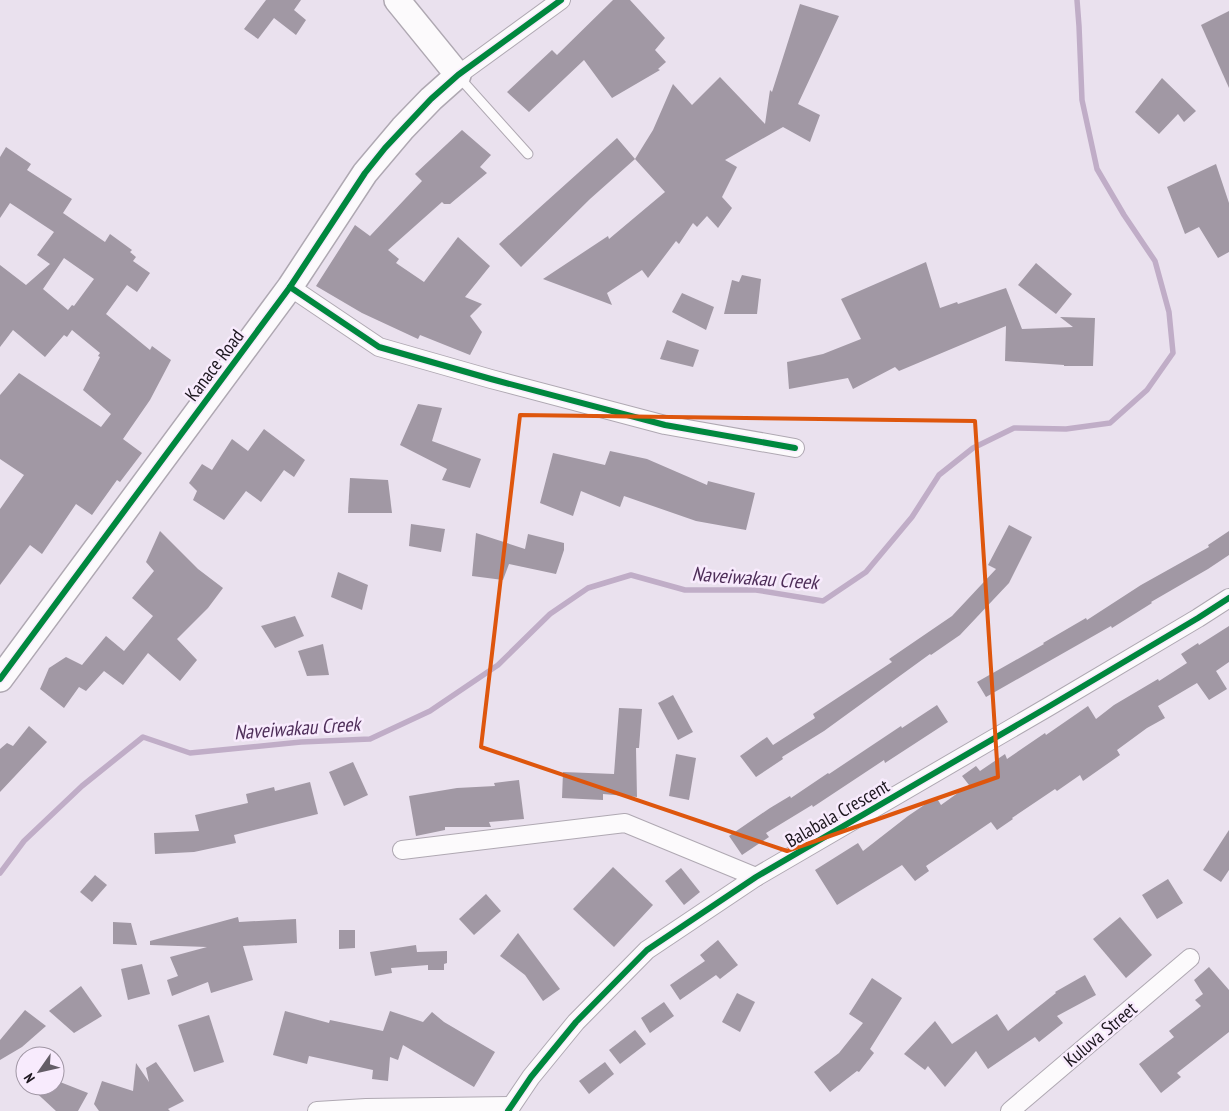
<svg xmlns="http://www.w3.org/2000/svg" width="1229" height="1111" font-family="'PT Sans Narrow',sans-serif">
<rect width="100%" height="100%" fill="#eae1ee"/>
<g fill="none" stroke-linecap="round" stroke-linejoin="round">
<path stroke="#c0adc7" stroke-width="5.5" d="M0 873 24 841 82 786 143 737 190 753 301 742 370 739 430 711 498 665 550 614 588 588 631 575 685 590H756L823 601 866 572 912 517 939 475 973 448 1014 428 1066 429 1110 423 1147 390 1173 353 1169 312 1155 261 1124 215 1097 169 1082 100 1079 26 1077 0"/>
</g>
<g fill="#a198a4" fill-rule="evenodd">
<path d="M266 0H301L294 10 306 20 296 35 274 18 258 39 244 29Z"/>
<path d="M613 0H630L665 38 655 50 666 62 658 69 660 70 612 98 584 60 529 112 507 92 552 50 557 55Z"/>
<path d="M800 4 839 16 798 104 820 115 810 142 783 127 725 160 737 167 722 197 732 208 718 228 707 216 697 227 693 223 679 244 676 241 648 278 642 270 607 293 612 305 543 279 608 236 609 239 665 192 635 159 653 130 673 84 692 105 720 77 765 124 770 90 772 92Z"/>
<path d="M1229 11V88L1201 25Z"/>
<path d="M1162 78 1196 111 1184 122 1178 114 1159 134 1135 112Z"/>
<path d="M462 130 491 155 480 167 487 173 450 204H444L442 202 388 250 399 259 396 263 424 282 458 237 490 266 465 297 482 304 470 316 482 332 470 355 420 335 418 339 362 313 316 286 355 225 370 236 422 181 415 174Z"/>
<path d="M617 138 635 159 590 199 521 267 499 244Z"/>
<path d="M6 147 31 164 27 170 72 199 63 213 105 242 110 234 132 250 130 252 136 257 133 261 150 273 137 292 127 285 106 314 150 350 152 346 171 360 150 400 123 439 142 453 120 482 117 480 92 515 76 504 42 554 30 545 0 585V509L24 475 0 459V395L19 373 101 427 111 414 83 390 100 357 98 356 100 353 72 330 67 337 64 335 45 357 13 330 0 347V265L26 285 50 264 37 255 54 232 10 203 0 218V157ZM64 258 94 279 74 306 72 305 68 310 43 289Z"/>
<path d="M1216 164 1229 203V252L1218 258 1199 227 1185 234 1167 187Z"/>
<path d="M926 262 940 308 957 302 958 304 1006 288 1022 329 1073 327 1060 317 1095 318 1093 366H1064V365L1005 361 1006 326 899 371 895 367 853 389 848 378 789 389 787 362 823 354 861 339 841 299Z"/>
<path d="M1036 263 1072 294 1056 314 1018 285Z"/>
<path d="M742 275 761 279 757 314H724L732 280 739 282Z"/>
<path d="M682 293 714 307 706 330 672 312Z"/>
<path d="M667 340 699 350 693 367 660 359Z"/>
<path d="M418 404 442 408 432 441 481 459 470 488 442 480 447 469 400 445Z"/>
<path d="M264 429 305 460 294 477 284 470 261 502 246 491 224 520 193 500 197 491 189 483 202 464 212 470 232 439 248 451Z"/>
<path d="M610 451 647 459 707 485 708 481 755 493 746 530 696 521 624 496 620 507 581 491 573 516 540 503 553 453 605 465Z"/>
<path d="M350 478 388 480 392 513H348Z"/>
<path d="M411 524 445 529 441 552 409 546Z"/>
<path d="M1009 525 1032 537 1009 583 960 635 931 655 930 654 824 731 782 757 783 759 756 777 740 756 767 737 773 745 815 718 813 714 892 662 889 659 952 616 996 569 988 565Z"/>
<path d="M160 531 198 569 223 588 208 608 177 639 197 660 180 681 148 653 123 685 104 671 86 691 79 687 64 708 40 689 49 668 66 657 82 665 106 636 124 651 153 616 132 598 154 571 146 562Z"/>
<path d="M1229 531V555L1208 569 1151 602 1152 603 1112 628 1111 626 986 697 977 682 1044 644 1043 643 1086 618 1087 620 1141 585 1209 547 1208 545Z"/>
<path d="M476 533 525 549 528 534 564 543V550L556 574 509 564 503 580 472 576Z"/>
<path d="M338 572 368 585 362 610 331 597Z"/>
<path d="M295 616 304 636 275 648 261 626Z"/>
<path d="M1229 626V662L1216 671 1227 689 1209 700 1197 683 1158 706 1165 718 1147 728 1117 750 1120 755 1083 781 1080 775 1057 791 1055 789 1012 818 1013 819 997 830 991 822 926 866 929 871 915 881 902 865 837 905 815 870 858 843 863 851 908 816 936 797 941 805 969 785 962 776 976 766 980 771 1005 754 1007 759 1045 733 1046 735 1088 706 1096 719 1114 705 1158 679 1159 681 1187 663 1181 654 1198 643 1199 645Z"/>
<path d="M323 644 329 675 307 676 298 651Z"/>
<path d="M673 695 693 732 678 740 658 703Z"/>
<path d="M937 705 948 722 885 763 884 760 813 807 812 805 766 833 769 837 742 855 729 836 770 808 790 796 791 798 828 773 829 774 901 726 902 728Z"/>
<path d="M619 708 642 709 639 748H636L637 797 603 794V800L562 798 563 772 614 774Z"/>
<path d="M29 726 47 742 0 792V749L7 743 13 746Z"/>
<path d="M676 754 696 758 689 800 669 796Z"/>
<path d="M353 762 368 795 344 806 329 772Z"/>
<path d="M519 780 524 819 489 822 491 827H445V830L416 836 409 796 457 788 495 786 494 783Z"/>
<path d="M310 782 318 814 234 835 236 843 194 852 155 854 154 833 199 831 195 815 248 803 246 794 274 787 275 791Z"/>
<path d="M1229 830V870L1221 882 1203 870Z"/>
<path d="M613 867 653 905 614 947 573 909Z"/>
<path d="M681 868 700 892 684 905 665 881Z"/>
<path d="M95 875 107 885 92 902 80 892Z"/>
<path d="M1168 879 1183 903 1157 919 1142 895Z"/>
<path d="M486 894 501 911 474 935 459 919Z"/>
<path d="M238 917 239 922 296 919 297 943 243 946 253 980 211 993 208 982 172 996 167 980 178 976 170 957 207 947 150 945V941Z"/>
<path d="M1120 917 1152 955 1126 978 1093 939Z"/>
<path d="M113 922 131 923 137 945 113 944Z"/>
<path d="M339 930H355V948L339 949Z"/>
<path d="M518 933 560 989 543 1001 525 975 500 956Z"/>
<path d="M718 940 738 965 720 979 716 975 680 1000 670 985 705 961 700 955Z"/>
<path d="M416 945 417 952 447 951V963L444 964V970H428V965L391 968 392 973 375 976 370 952Z"/>
<path d="M142 964 150 994 128 1000 121 969Z"/>
<path d="M1209 967 1229 990V1032L1177 1073 1181 1077 1161 1093 1139 1064 1174 1037 1169 1031 1201 1006 1195 1000 1203 994 1194 980Z"/>
<path d="M1085 975 1096 995 1057 1016 1063 1023 1039 1042 1035 1037 988 1069 976 1051 945 1087 928 1066 925 1070 904 1054 935 1021 952 1044 997 1014 1008 1031 1056 993 1055 992Z"/>
<path d="M872 978 902 998 870 1049 874 1053 859 1072 857 1071 830 1092 814 1072 839 1053 863 1023 849 1014Z"/>
<path d="M81 986 102 1016 74 1033 49 1011Z"/>
<path d="M737 993 755 1002 740 1032 722 1022Z"/>
<path d="M664 1002 674 1016 650 1033 641 1018Z"/>
<path d="M25 1010 46 1026 22 1047 0 1060V1040Z"/>
<path d="M285 1011 329 1023 330 1020 383 1031 390 1011 423 1022 432 1012 444 1022 495 1052 474 1087 403 1045 398 1060 390 1057 388 1081 372 1079 373 1070 309 1056 307 1064 273 1055Z"/>
<path d="M209 1015 224 1062 194 1072 178 1025Z"/>
<path d="M635 1030 646 1044 620 1064 609 1050Z"/>
<path d="M156 1062 184 1101 168 1109 170 1111H99L94 1104 102 1081 133 1091 136 1063 149 1082 146 1068Z"/>
<path d="M605 1062 614 1074 589 1094 579 1081Z"/>
<path d="M55 1080 88 1093 78 1111H56L29 1086H55Z"/>
</g>
<g fill="none" stroke-linecap="round" stroke-linejoin="round">
<g stroke="#afa8b2" stroke-width="11">
<path id="lane" d="M458 76 528 154"/>
</g>
<g stroke="#afa8b2" stroke-width="20">
<g id="street">
<path d="M458 75 561 0"/>
<path d="M290 287 379 347 491 379 665 425 795 448"/>
<path d="M402 850 625 823 756 877"/>
<path d="M317 1111 366 1108 511 1106"/>
<path d="M508 1111 531 1077 576 1022 647 950 756 877 1048 707 1198 618 1229 598"/>
<path d="M1010 1111 1190 958"/>
</g>
</g>
<g stroke="#afa8b2" stroke-width="28">
<path id="secondary" d="M0 679 290 287 365 173 403 128 431 99 458 75 397 0"/>
</g>
<use href="#lane" stroke="#fcfafc" stroke-width="9"/>
<use href="#street" stroke="#fcfafc" stroke-width="18"/>
<use href="#secondary" stroke="#fcfafc" stroke-width="25"/>
<g stroke="#f8ebfd" stroke-width="9">
<g id="cycleway">
<path d="M290 287 379 347 491 379 665 425 795 448"/>
<path d="M0 679 290 287 365 173 385 148 431 99 458 75 561 0"/>
<path d="M508 1111 531 1077 576 1022 647 950 756 877 1048 707 1198 618 1229 598"/>
</g>
</g>
<use href="#cycleway" stroke="#00873e" stroke-width="6"/>
</g>
<path fill="none" stroke="#de560d" stroke-width="4" stroke-linejoin="round" d="M520 415 975 421 998 777 787 851 481 747Z"/>
<g text-anchor="middle" stroke-width="5" stroke-linejoin="round" paint-order="stroke">
<g font-size="19" fill="#1c161e" stroke="#f8ebfd">
<text transform="translate(214 365) rotate(-53)" y="7">Kanace Road</text>
<text transform="translate(837 813) rotate(-30)" y="7">Balabala Crescent</text>
<text transform="translate(1100 1034) rotate(-40)" y="7">Kuluva Street</text>
</g>
<g font-size="20" font-style="italic" fill="#4e2e59" stroke="#f8ebfd">
<text transform="translate(755 578) rotate(4)" y="7">Naveiwakau Creek</text>
<text transform="translate(297 728) rotate(-4)" y="7">Naveiwakau Creek</text>
</g>
</g>
<g transform="translate(40 1071) rotate(236)"><circle r="24" fill="#f8ebfd" stroke="#a096a4"/>
<path d="M0-4L9 19L0 12L-9 19Z" fill="#645d67"/>
<text y="-8" font-size="14" font-weight="bold" text-anchor="middle" fill="#1c161e">N</text>
</g>
</svg>
